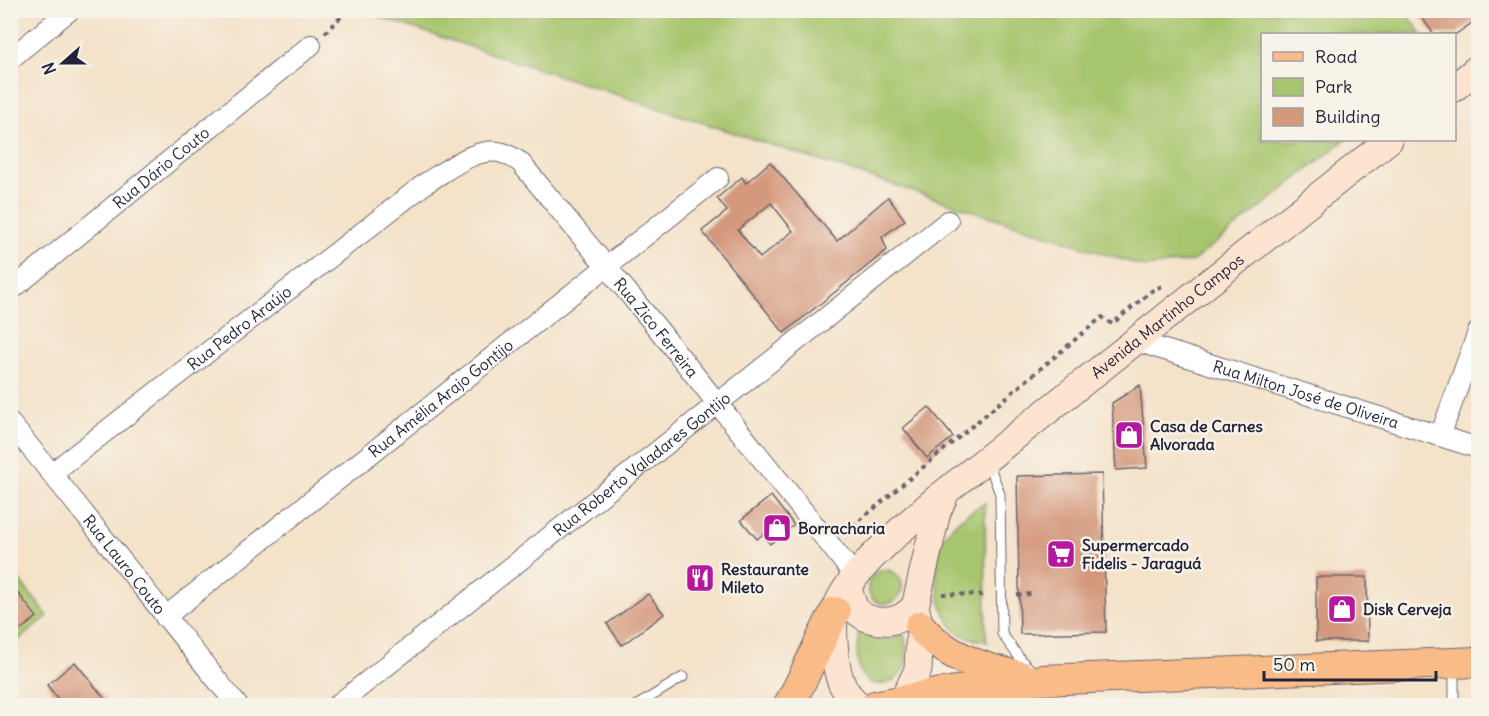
<svg xmlns="http://www.w3.org/2000/svg" width="1489" height="716" font-family="Delius,sans-serif">
<rect width="100%" height="100%" fill="#f7f3e8"/>
<filter id="ink" filterUnits="userSpaceOnUse"><feTurbulence type="fractalNoise" baseFrequency=".0167" numOctaves="2"/><feDisplacementMap in="SourceGraphic" scale="12" xChannelSelector="R" yChannelSelector="G"/><feConvolveMatrix kernelMatrix="1 2 1 2 8 2 1 2 1" color-interpolation-filters="sRGB"/></filter>
<filter id="wash" filterUnits="userSpaceOnUse"><feTurbulence type="fractalNoise" baseFrequency=".008" numOctaves="4" result="noise"/><feDisplacementMap in="SourceGraphic" scale="24" xChannelSelector="R" yChannelSelector="G"/><feGaussianBlur stdDeviation="1.35" result="paint"/><feColorMatrix in="noise" values="0 0 0 0 0 0 0 0 0 0 0 0 0 0 0 0 0 1.4 0 .05"/><feComposite in="paint" operator="in"/></filter>
<g filter="url(#wash)">
<rect width="100%" height="100%" fill="#f4e2c9"/>
<g fill="#a7c56d" stroke="#647454" stroke-width="1.5">
<path d="M1405 11 1422 34H1262V140H1345L1193 261 1145 267 361 11Z"/>
<path d="M985 503 986 634 987 642C979 640 967 638 960 634 937 617 930 564 943 539 952 522 970 512 985 503Z"/>
<path d="M10 569 48 616 11 646H10Z"/>
<circle cx="885" cy="587" r="17"/>
<path d="M859 631 886 640 904 634C905 643 908 653 906 662 903 683 872 694 861 673 856 662 857 644 859 631Z"/>
</g>
<g id="blocks">
<g fill="#d4987d" fill-rule="evenodd">
<path d="M1416 10H1479V18L1456 34H1434Z"/>
<path d="M770 162 837 241 888 197 905 220 882 237 887 250 784 333 702 231 727 211 717 198 742 177 746 183ZM771 203 793 231 760 258 738 230Z"/>
<path d="M1140 385 1147 468 1116 470 1112 403Z"/>
<path d="M929 407 953 437 927 458 903 428Z"/>
<path d="M1102 474 1106 632 1020 634 1017 476Z"/>
<path d="M771 496 794 525 770 544 763 534 757 539 741 520Z"/>
<path d="M1316 577H1367L1368 641H1316Z"/>
<path d="M10 583 37 617 10 638Z"/>
<path d="M648 594 664 614 622 645 607 624Z"/>
<path d="M75 662 110 705H63L47 685Z"/>
</g>
</g>
</g>
<g filter="url(#ink)">
<use href="#blocks" fill-opacity="0" stroke="#6c656d" stroke-width="1.5"/>
<g fill="none" stroke-linecap="round" stroke-linejoin="round">
<g stroke="#6c656d" stroke-width="11">
<g id="service">
<path d="M988 462 1000 494 1002 634 1022 661 1031 670"/>
<path d="M1454 668V706"/>
<path d="M636 706 683 677"/>
</g>
</g>
<g stroke="#6c656d" stroke-width="22">
<g id="minor">
<path d="M10 59 70 10"/>
<path id="s1" d="M10 291 311 45"/>
<path id="s2" d="M1136 341 1478 448"/>
<path id="s3" d="M10 423C88 516 161 612 238 706"/>
<path d="M1440 436 1478 332"/>
<path id="s4" d="M52 473 426 183C448 170 477 145 503 153 509 155 515 159 520 162L658 329 855 576"/>
<path id="s5" d="M165 617 718 178"/>
<path id="s6" d="M336 706 948 221"/>
</g>
</g>
<g stroke="#6c656d" stroke-width="29">
<g id="secondary">
<path d="M1454 88 1478 68"/>
<path d="M848 588C850 595 852 604 856 610 866 622 886 624 900 618 905 616 910 611 915 607"/>
<path d="M903 700 918 670 920 626 915 607 937 512 945 494"/>
<path id="s7" d="M860 706C842 693 837 675 835 654 834 641 832 625 835 612 845 574 906 526 935 500L1389 140"/>
</g>
</g>
<g stroke="#6c656d" stroke-width="32">
<g id="primary">
<path d="M920 626C943 655 985 670 1020 676"/>
<path d="M788 706C806 675 818 643 835 612"/>
<path d="M875 706 941 693 1041 680 1478 662"/>
</g>
</g>
<g stroke="#6c656d" stroke-width="4" stroke-dasharray="4.5 4.5" stroke-linecap="butt">
<path d="M325 33 348 10"/>
<path d="M846 532 1102 317 1112 324 1154 289 1163 286"/>
<path d="M942 594 986 595"/>
<path d="M1017 595 1032 594"/>
</g>
<use href="#service" stroke="#fff" stroke-width="9"/>
<use href="#minor" stroke="#fff" stroke-width="20"/>
<use href="#secondary" stroke="#fde4d0" stroke-width="27"/>
<use href="#primary" stroke="#f9bc89" stroke-width="30"/>
</g>
</g>
<defs>
<g id="shop-square" transform="scale(1.5)"><rect x="-9" y="-9" width="18" height="18" rx="4" fill="#b5179e" stroke="#f7f3e8"/><path d="M-5-2.5h2.3a2.7 3.5 0 0 1 5.4 0H5L5.5 6h-11ZM-1.5-2.5h3a1.5 2.3 0 0 0-3 0Z" fill="#fff"/></g>
<g id="supermarket-square" transform="scale(1.5)"><rect x="-9" y="-9" width="18" height="18" rx="4" fill="#b5179e" stroke="#f7f3e8"/><path d="M-6-5.5h2.5l.6 2H6L4.5 2H-2.5L-4.4-4H-6ZM-1.5 3.2a1.3 1.3 0 1 0 .1 0ZM3 3.2a1.3 1.3 0 1 0 .1 0Z" fill="#fff"/></g>
<g id="restaurant-square" transform="scale(1.5)"><rect x="-9" y="-9" width="18" height="18" rx="4" fill="#b5179e" stroke="#f7f3e8"/><path d="M-5-6h1v4h1v-4h1v4h1v-4h1v5L-1.5 .5V6h-2V.5L-5-1ZM5-6V6H3V1.5H1.5Q1.5-4 5-6Z" fill="#fff"/></g>
</defs>
<g fill-rule="evenodd">
<use href="#shop-square" x="1129" y="435"/>
<use href="#shop-square" x="777" y="528"/>
<use href="#supermarket-square" x="1061" y="554"/>
<use href="#restaurant-square" x="700" y="578"/>
<use href="#shop-square" x="1342" y="609"/>
</g>
<g text-anchor="middle" stroke-width="5" stroke-linejoin="round" paint-order="stroke">
<g font-size="16" fill="#22223b" stroke="#f7f3e8">
<text dy="6" stroke="none"><textPath href="#s1" startOffset="195">Rua Dário Couto</textPath></text>
<text dy="6" stroke="none"><textPath href="#s7" startOffset="550">Avenida Martinho Campos</textPath></text>
<text dy="6" stroke="none"><textPath href="#s4" startOffset="237">Rua Pedro Araújo</textPath></text>
<text dy="6" stroke="none"><textPath href="#s4" startOffset="792">Rua Zico Ferreira</textPath></text>
<text dy="6" stroke="none"><textPath href="#s2" startOffset="178">Rua Milton José de Oliveira</textPath></text>
<text dy="6" stroke="none"><textPath href="#s5" startOffset="352">Rua Amélia Arajo Gontijo</textPath></text>
<text dy="6" stroke="none"><textPath href="#s6" startOffset="390">Rua Roberto Valadares Gontijo</textPath></text>
<text dy="6" stroke="none"><textPath href="#s3" startOffset="182">Rua Lauro Couto</textPath></text>
</g>
<g font-size="16" font-weight="bold" fill="#22223b" stroke="#f7f3e8" text-anchor="start">
<text x="1150" y="432">Casa de Carnes<tspan x="1150" dy="18">Alvorada</tspan></text>
<text x="798" y="534">Borracharia</text>
<text x="1082" y="551">Supermercado<tspan x="1082" dy="18">Fidelis - Jaraguá</tspan></text>
<text x="721" y="575">Restaurante<tspan x="721" dy="18">Mileto</tspan></text>
<text x="1363" y="615">Disk Cerveja</text>
</g>
</g>
<rect width="1489" height="716" fill="none" stroke="#f7f3e8" stroke-width="36"/>
<rect x="1261" y="33" width="195" height="108" fill="#f7f3e8" stroke="#a29fa3" stroke-width="1.5"/>
<rect x="1273" y="52" width="30" height="9" fill="#f9bc89" stroke="#a29fa3" stroke-width="1.5"/>
<text x="1315" y="63" font-size="18" fill="#22223b">Road</text>
<rect x="1273" y="78" width="30" height="18" fill="#a7c56d" stroke="#a29fa3" stroke-width="1.5"/>
<text x="1315" y="93" font-size="18" fill="#22223b">Park</text>
<rect x="1273" y="108" width="30" height="18" fill="#d4987d" stroke="#a29fa3" stroke-width="1.5"/>
<text x="1315" y="123" font-size="18" fill="#22223b">Building</text>
<g transform="translate(63 63) rotate(249)" stroke="#f7f3e8" stroke-width="4.5" paint-order="stroke">
<path d="M0-4.5L10 22L0 15L-10 22Z" fill="#22223b"/>
<text y="-9" font-size="16" font-weight="bold" text-anchor="middle" fill="#22223b">N</text>
</g>
<path d="M1264 671v9h172v-9" fill="none" stroke="#22223b" stroke-width="3"/>
<text x="1273" y="671" font-size="18" fill="#22223b" stroke="#f7f3e8" stroke-width="4.5" paint-order="stroke">50 m</text>
</svg>
